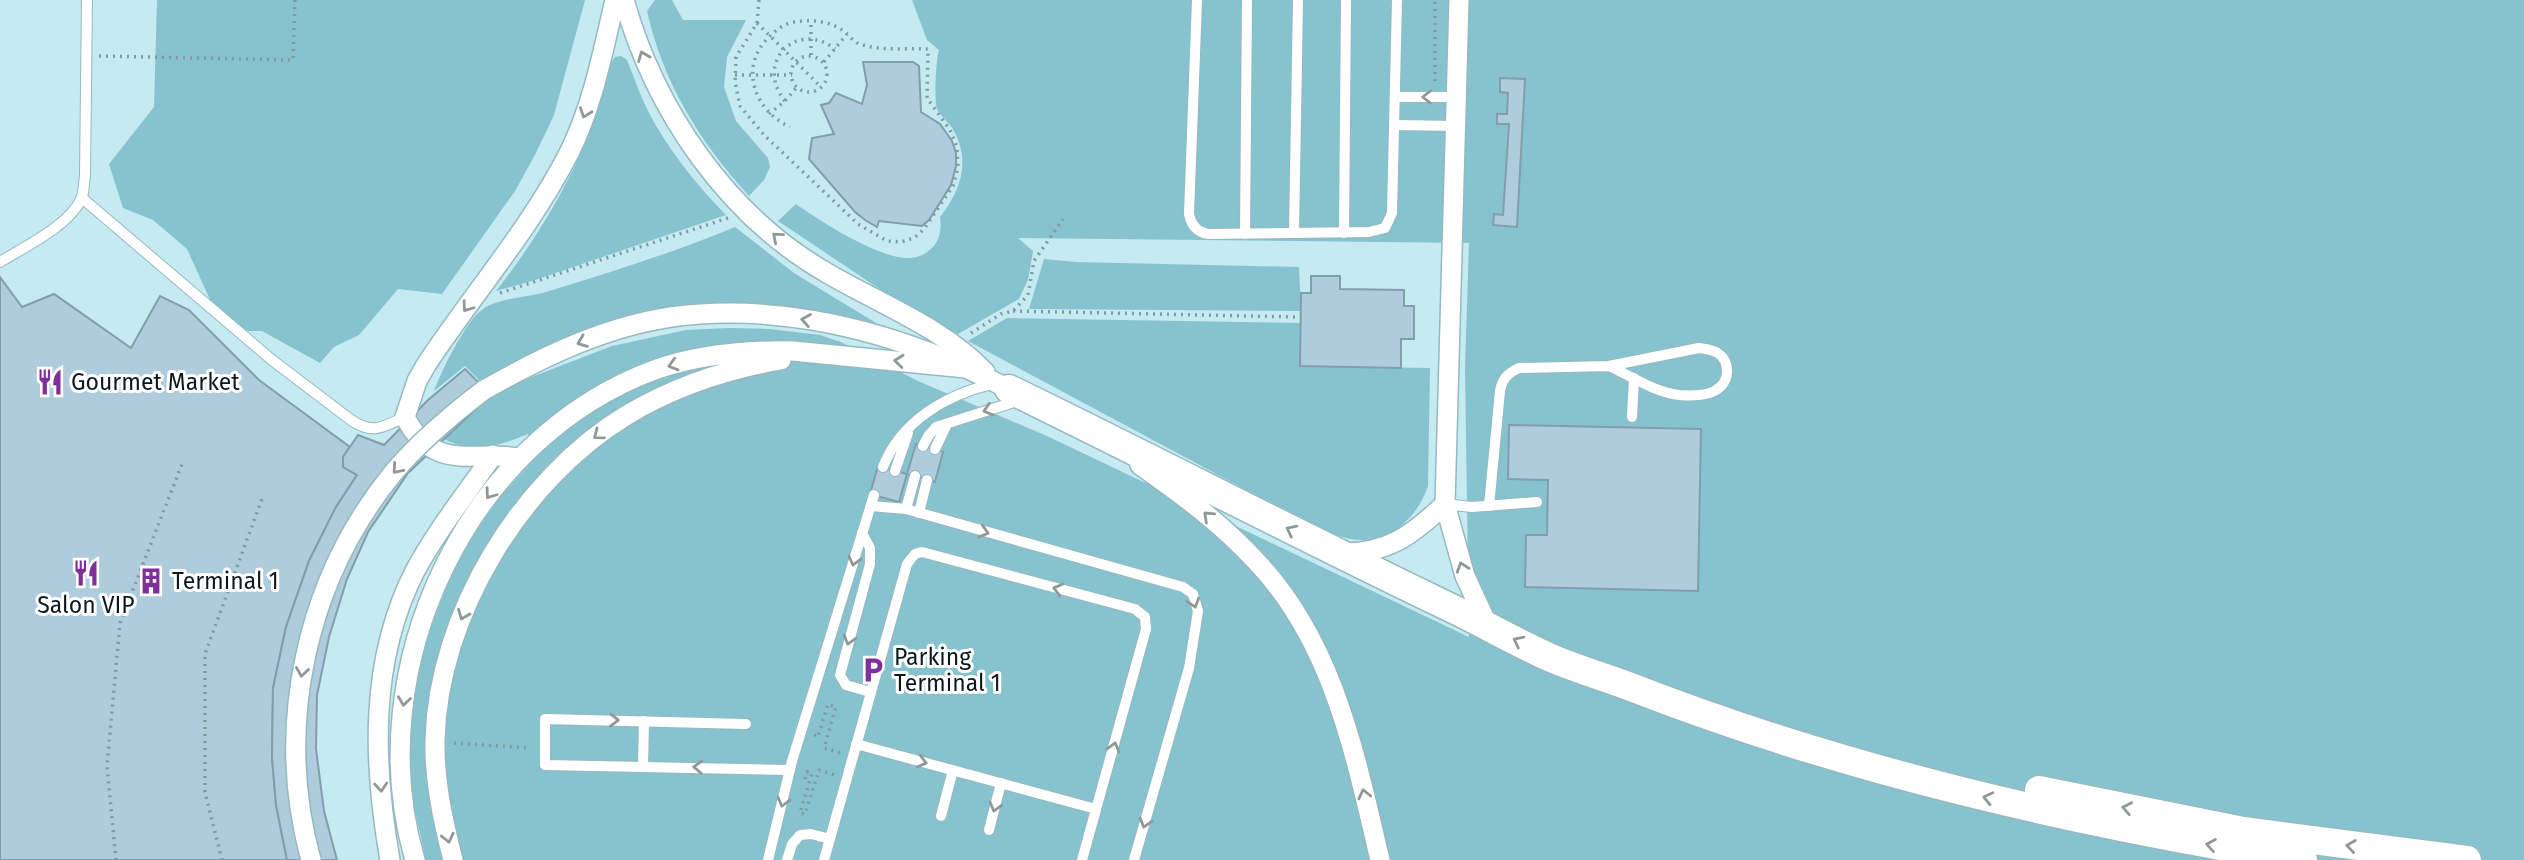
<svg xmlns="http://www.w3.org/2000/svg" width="2524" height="860" font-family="'Fira Sans',sans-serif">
<rect width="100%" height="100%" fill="#c5eaf1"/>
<g fill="#87c3ce">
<path d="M157 0H585L554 115 535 155 515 191 442 294 398 289 359 335 334 347 320 363 262 331H247L212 304 187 249 153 220 123 208 109 164 154 107Z"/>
<path d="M655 0H672L683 20H746L727 57 724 87 736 121 768 158 770 167 764 180 749 196C700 142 663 83 647 11Z"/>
<path d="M912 0H2524V860H426L411 793 407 758 414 672 450 577 466 545 501 496 542 451 528 434C500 446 472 454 444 439L491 395 516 383 612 346 686 330 729 328 770 329 820 335 841 342 918 381 1047 436 1469 637 1465 367 1469 243 1018 238 1033 251 1028 280 1019 299 958 334 896 300 778 221 796 204C820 221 879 259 909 258 918 258 926 254 933 247 940 240 942 226 940 217 960 191 971 163 954 131 950 123 941 117 937 109 934 101 936 59 939 50L927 40Z"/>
<path d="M621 56 627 60C634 77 640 95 648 111 668 150 696 184 726 215L532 281 496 291C550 222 591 148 611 63L615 57Z"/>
<path d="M735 227 794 273 881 326 696 307 483 384 465 366 434 391C441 372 466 320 483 309 501 297 528 298 549 291 611 272 675 252 735 227Z"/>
<path d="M1044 259 1076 262 1299 267 1301 311 1029 309Z"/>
<path d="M1007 318 1301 323V366L1430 368 1428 486C1419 513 1396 539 1365 540 1346 541 1325 531 1308 523L968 341Z"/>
</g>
<g fill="#aeccdc" stroke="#819ead" stroke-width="2">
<path d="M863 62H913L919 66 921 112 940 124 952 141 956 153V166L951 185 929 220 922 226 879 221 877 227 865 220 855 212 809 159 812 138 834 134 821 105 829 103 836 93 862 104 867 85Z"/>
<path d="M1500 78 1525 79 1517 227 1493 225 1494 214 1503 215 1509 124H1497V114H1507L1508 93 1500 92Z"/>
<path d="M1311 276H1340V289L1404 290V306H1414V339H1401V368L1300 366 1301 293H1311Z"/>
<path d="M0 277 22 307 54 294 131 348 160 296 189 310 259 380 350 447 343 457V467L357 475 336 507 309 561 286 627 273 688 272 757 276 805 287 860H0Z"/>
<path d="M465 369 491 395 408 473 368 532 347 579 329 637 317 695 316 749 324 811 337 860H287L276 805 272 757 273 688 286 627 309 561 336 507 357 475 343 467V457L358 435 384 445 428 400Z"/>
<path d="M1509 425 1701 429 1698 591 1525 587 1526 535H1547L1548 480 1508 479Z"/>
<path d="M916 444 943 452 935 482 907 474Z"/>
<path d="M878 466 907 474 899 502 870 494Z"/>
</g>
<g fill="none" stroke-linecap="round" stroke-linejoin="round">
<g stroke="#95b9c0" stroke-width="12">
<g id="service">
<path d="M1197 0 1189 214C1191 225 1197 232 1208 234L1369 232 1385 228 1392 213 1397 0"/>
<path d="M1396 97H1457"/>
<path d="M1395 125 1456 126"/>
<path d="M82 198 272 360 351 420C373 435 383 427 405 417"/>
<path d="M1294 233 1298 0"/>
<path d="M1344 233 1346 0"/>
<path d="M1245 234 1247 0"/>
<path d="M0 262C24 247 71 225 82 197 84 190 84 182 85 175L87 0"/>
<path d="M1632 417 1634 378"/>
<path d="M923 446 929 435 936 427 1020 400"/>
<path d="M935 449 947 424"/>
<path d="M883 467C901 421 946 395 992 384"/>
<path d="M895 471 908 433"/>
<path d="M1445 504 1471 507 1537 502"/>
<path d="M871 506 906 509 1183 587 1193 594 1198 611 1189 668 1134 860"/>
<path d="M1489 506 1500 391C1502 379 1508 373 1519 368L1609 366 1699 348C1706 349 1713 349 1719 354 1729 361 1730 379 1720 387 1711 396 1691 396 1679 395 1654 392 1631 376 1609 366"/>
<path d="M906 509 915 476"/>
<path d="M919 513 927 480"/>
<path d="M862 533 870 548V564L840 675 846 685 870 692"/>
<path d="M746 724 545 719V765L790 770"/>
<path d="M856 744 1096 809"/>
<path d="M643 766 644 721"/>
<path d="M941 816 953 770"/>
<path d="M989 830 1001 783"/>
<path d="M768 860 792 761 874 495"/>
<path d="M787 860 792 844 800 835 811 834 830 839"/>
<path d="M824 860 907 564 915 554 922 552 1135 609 1145 617 1146 629 1082 860"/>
</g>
</g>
<g stroke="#95b9c0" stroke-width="22">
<g id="minor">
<path d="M624 0C655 110 726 215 827 273 880 304 942 327 985 372"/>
<path d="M1459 0 1445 504 1465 576 1488 626"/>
<path d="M484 390C542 357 604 327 671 317 763 304 861 324 946 359 968 368 988 379 1009 389"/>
<path d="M520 458C472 450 434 473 405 417L417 381 426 365C473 294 530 229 569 153 593 105 603 51 615 0"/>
<path d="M1140 465C1181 494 1221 523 1255 560 1333 641 1355 754 1380 860"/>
<path d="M1343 553C1389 553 1412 535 1445 504"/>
<path d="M390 860C373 763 369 661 415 571 437 530 467 493 493 455"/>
<path d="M415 860C359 669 466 438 657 369 701 354 747 350 793 351L966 368"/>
<path d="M453 860C443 821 434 780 435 740 438 615 521 479 627 415 674 387 728 369 781 360"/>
</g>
</g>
<g stroke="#95b9c0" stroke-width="31">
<g id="secondary">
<path d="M1009 389C1155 460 1299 535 1445 605 1481 622 1515 642 1551 658 1579 670 1608 678 1636 689 1851 772 2075 823 2303 860"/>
<path d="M2039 790 2243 831 2467 860"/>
</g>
</g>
<g stroke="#7f9ba1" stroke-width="3.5" stroke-dasharray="2 5" stroke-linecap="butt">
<path d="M759 0 757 23 736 57 735 82 740 106 764 135 858 224 887 241 901 242 914 238 924 229 953 186 958 167 957 147 950 130 927 98 928 49C907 48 883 51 863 45 855 44 851 37 846 33 832 21 812 19 794 22 783 24 775 31 767 39 739 69 755 111 790 127"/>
<path d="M757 23 821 87"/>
<path d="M811 55V22"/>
<path d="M99 56 293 60 295 0"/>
<circle cx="809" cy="74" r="18"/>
<path d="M824 62 847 34"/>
<path d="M735 75H792"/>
<path d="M1435 81V0"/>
<path d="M785 101C754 63 796 19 835 49"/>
<path d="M769 114 785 101 797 87"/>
<path d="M500 293 728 218"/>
<path d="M1013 311 1297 317"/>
<path d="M971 333 1001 314 1013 311 1028 295 1034 261 1063 219"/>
<path d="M814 735 818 737 828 704 836 707 824 748 841 753"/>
<path d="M454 743 530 748"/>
<path d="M805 779 807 772 812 773 800 813 805 814 819 770 835 775"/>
<path d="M116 860 107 766 120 623 182 464"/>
<path d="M222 860 205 792V654L263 496"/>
</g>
<use href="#service" stroke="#fff" stroke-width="10"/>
<use href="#minor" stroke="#fff" stroke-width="19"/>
<use href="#secondary" stroke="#fff" stroke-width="28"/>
<g stroke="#95b9c0" stroke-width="22" stroke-linecap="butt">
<path id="minor-bridge" d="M311 860C274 726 306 580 393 473 420 441 451 415 484 390"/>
</g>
<use href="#minor-bridge" stroke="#fff" stroke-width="19"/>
</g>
<defs><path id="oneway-chevron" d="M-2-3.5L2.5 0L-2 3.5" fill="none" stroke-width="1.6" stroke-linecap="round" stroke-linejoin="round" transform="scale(1.75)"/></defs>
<g stroke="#919898">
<use href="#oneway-chevron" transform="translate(643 56) rotate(-112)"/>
<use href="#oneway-chevron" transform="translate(1427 97) rotate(-180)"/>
<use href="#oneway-chevron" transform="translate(585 113) rotate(110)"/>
<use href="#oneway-chevron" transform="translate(777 237) rotate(-139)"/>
<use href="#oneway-chevron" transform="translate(467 307) rotate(126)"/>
<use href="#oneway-chevron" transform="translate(806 320) rotate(-170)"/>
<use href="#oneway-chevron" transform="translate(582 342) rotate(159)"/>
<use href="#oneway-chevron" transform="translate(899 361) rotate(-174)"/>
<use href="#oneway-chevron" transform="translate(673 365) rotate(164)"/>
<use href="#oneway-chevron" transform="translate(988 410) rotate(163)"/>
<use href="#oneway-chevron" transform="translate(598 435) rotate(143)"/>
<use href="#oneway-chevron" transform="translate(397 469) rotate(131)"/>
<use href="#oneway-chevron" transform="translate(490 494) rotate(126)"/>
<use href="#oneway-chevron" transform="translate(1208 516) rotate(-137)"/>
<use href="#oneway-chevron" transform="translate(1291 530) rotate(-153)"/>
<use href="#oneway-chevron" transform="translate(984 532) rotate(16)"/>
<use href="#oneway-chevron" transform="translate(854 561) rotate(105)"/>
<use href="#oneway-chevron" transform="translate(1462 567) rotate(-108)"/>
<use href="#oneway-chevron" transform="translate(1058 589) rotate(-165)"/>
<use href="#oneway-chevron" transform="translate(1194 603) rotate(73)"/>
<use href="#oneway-chevron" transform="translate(463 615) rotate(112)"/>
<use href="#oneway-chevron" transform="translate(849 640) rotate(106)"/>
<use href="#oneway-chevron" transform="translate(1518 641) rotate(-153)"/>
<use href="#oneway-chevron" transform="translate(302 672) rotate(99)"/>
<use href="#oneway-chevron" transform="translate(404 701) rotate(98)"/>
<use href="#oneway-chevron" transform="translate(614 720) rotate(1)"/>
<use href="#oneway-chevron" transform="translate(1114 747) rotate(-75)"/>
<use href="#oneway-chevron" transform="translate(922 762) rotate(15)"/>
<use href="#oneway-chevron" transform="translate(698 767) rotate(-178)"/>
<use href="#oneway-chevron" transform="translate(381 787) rotate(85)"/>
<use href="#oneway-chevron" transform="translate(1364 794) rotate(-103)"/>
<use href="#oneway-chevron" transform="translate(1988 798) rotate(-167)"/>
<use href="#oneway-chevron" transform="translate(783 802) rotate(104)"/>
<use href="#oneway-chevron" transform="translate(995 807) rotate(105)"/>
<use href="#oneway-chevron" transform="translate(2127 808) rotate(-169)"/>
<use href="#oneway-chevron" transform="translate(1145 823) rotate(106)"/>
<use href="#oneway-chevron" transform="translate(448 838) rotate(77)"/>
<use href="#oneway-chevron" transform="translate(2211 845) rotate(-171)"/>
<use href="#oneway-chevron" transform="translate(2351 846) rotate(-172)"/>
</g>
<defs>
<g id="restaurant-bare" transform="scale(2.1)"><path d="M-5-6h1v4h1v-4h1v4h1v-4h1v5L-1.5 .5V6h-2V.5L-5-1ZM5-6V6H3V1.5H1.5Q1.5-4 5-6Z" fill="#812e9d" stroke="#fff" stroke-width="2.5" paint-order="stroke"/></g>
<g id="building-bare" transform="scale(2.1)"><path d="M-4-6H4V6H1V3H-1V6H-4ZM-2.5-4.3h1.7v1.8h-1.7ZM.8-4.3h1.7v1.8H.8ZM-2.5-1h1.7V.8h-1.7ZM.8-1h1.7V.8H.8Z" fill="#812e9d" stroke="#fff" stroke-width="2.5" paint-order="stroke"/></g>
<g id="parking-bare" transform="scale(2.1)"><path d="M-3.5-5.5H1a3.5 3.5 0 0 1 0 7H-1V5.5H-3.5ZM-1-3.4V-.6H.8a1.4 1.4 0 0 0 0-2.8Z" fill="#812e9d" stroke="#fff" stroke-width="2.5" paint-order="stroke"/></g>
</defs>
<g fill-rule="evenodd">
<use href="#restaurant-bare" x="50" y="382"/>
<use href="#restaurant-bare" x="86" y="573"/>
<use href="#building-bare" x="151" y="581"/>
<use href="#parking-bare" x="873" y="670"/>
</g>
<g text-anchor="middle" stroke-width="6" stroke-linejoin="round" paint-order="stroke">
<g font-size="23" fill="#0b191b" stroke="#fff" text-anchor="start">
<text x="71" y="390">Gourmet Market</text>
<text x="172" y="589">Terminal 1</text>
<text x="86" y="613" text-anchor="middle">Salon VIP</text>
<text x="894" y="665">Parking<tspan x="894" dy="26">Terminal 1</tspan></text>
</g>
</g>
</svg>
